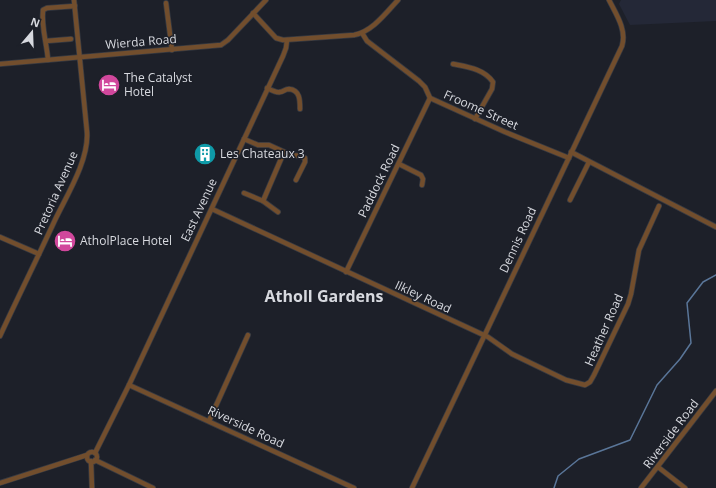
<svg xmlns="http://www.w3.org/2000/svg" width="716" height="488" font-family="'Open Sans',sans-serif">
<rect width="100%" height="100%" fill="#1d2029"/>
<path fill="#242837" d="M621 0H716V21L630 25 619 4Z"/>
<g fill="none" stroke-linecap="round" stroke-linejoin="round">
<path stroke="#5a7699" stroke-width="1.5" d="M554 488 558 476 579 459 630 440 657 385 680 359 691 343 687 303 703 282 716 275"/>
<g stroke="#373a42" stroke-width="6">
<g id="minor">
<path d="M166 3 172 50"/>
<path d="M253 13 276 38 283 40 354 35C372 32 386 13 398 0"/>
<path d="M362 33 367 41 419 81 425 87 430 98 505 132 569 158"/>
<path d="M46 41 71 39"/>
<path d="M48 60C47 44 41 27 43 10L47 8 75 6"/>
<path d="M0 64 221 45 228 40 266 0"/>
<path d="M453 64C468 67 484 69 493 82L492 89 475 119"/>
<path d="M267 88C271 90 276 93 280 92 283 92 285 89 289 89 300 90 300 100 300 109"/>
<path d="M244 139 258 145H269L291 155 301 156 305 158V162L296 180"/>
<path d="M571 152 716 227"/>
<path d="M399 164 421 175 423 179 422 185"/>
<path d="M244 193 263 201 278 212"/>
<path d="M570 200 589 162"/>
<path d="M263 201 284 152"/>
<path d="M212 209 488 337 512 354 566 380 585 385 590 382 594 375 628 304 631 294 639 250 659 206"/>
<path d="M0 237 39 254"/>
<path d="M346 272 430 98"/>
<path d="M0 336C18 297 37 259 55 220 67 195 89 160 87 132L74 0"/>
<path d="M129 385 354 488"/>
<path d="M209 421 248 335"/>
<circle cx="92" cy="457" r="5"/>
<path d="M95 453 129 385 283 56 286 48 287 40"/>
<path d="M95 460 153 488"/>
<path d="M91 461 92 488"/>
<path d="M658 467 685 488"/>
<path d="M0 483 87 455"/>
<path d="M412 488 622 46C627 30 616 14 609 0"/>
<path d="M641 488 716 391"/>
</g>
</g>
<use href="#minor" stroke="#724e2d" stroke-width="4.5"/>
</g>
<defs>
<g id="hotel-disc" transform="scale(1.15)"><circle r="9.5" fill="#d1479c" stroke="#1d2029"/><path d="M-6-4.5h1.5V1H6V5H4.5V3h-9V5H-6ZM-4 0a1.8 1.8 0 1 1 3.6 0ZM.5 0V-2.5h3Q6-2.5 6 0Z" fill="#fff"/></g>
<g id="building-disc" transform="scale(1.15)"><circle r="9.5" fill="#0f9aa8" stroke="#1d2029"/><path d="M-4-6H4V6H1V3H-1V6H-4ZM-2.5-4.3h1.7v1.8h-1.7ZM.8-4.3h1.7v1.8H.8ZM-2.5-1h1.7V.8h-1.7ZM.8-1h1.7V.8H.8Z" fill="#fff"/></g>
</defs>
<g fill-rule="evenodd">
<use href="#hotel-disc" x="109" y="85"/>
<use href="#building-disc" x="205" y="154"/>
<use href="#hotel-disc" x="65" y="241"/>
</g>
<g text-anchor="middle" stroke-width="3" stroke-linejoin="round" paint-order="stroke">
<g font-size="12" fill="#d7d9df" stroke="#1d2029">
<text transform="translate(141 42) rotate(-5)" y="4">Wierda Road</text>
<text transform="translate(481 110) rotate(24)" y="4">Froome Street</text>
<text transform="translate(379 181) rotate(-64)" y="4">Paddock Road</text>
<text transform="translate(56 193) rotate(-66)" y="4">Pretoria Avenue</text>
<text transform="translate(199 210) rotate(-65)" y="4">East Avenue</text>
<text transform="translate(518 240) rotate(-65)" y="4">Dennis Road</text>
<text transform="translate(423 297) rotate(25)" y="4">Ilkley Road</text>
<text transform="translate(604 330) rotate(-66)" y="4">Heather Road</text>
<text transform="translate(246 427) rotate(25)" y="4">Riverside Road</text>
<text transform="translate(671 434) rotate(-53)" y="4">Riverside Road</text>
</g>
<g font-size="12" fill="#d7d9df" stroke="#1d2029" text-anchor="start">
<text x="124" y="82">The Catalyst<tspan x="124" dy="14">Hotel</tspan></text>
<text x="220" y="158">Les Chateaux 3</text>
<text x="80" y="245">AtholPlace Hotel</text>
</g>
<g font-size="16" font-weight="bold" fill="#d7d9df" stroke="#1d2029">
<text x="324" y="302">Atholl Gardens</text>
</g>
</g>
<g transform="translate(32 32) rotate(19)" stroke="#1d2029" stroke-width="3" paint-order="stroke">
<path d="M0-3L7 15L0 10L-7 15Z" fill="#d7d9df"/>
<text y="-6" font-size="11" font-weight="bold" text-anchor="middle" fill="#d7d9df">N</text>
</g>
</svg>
